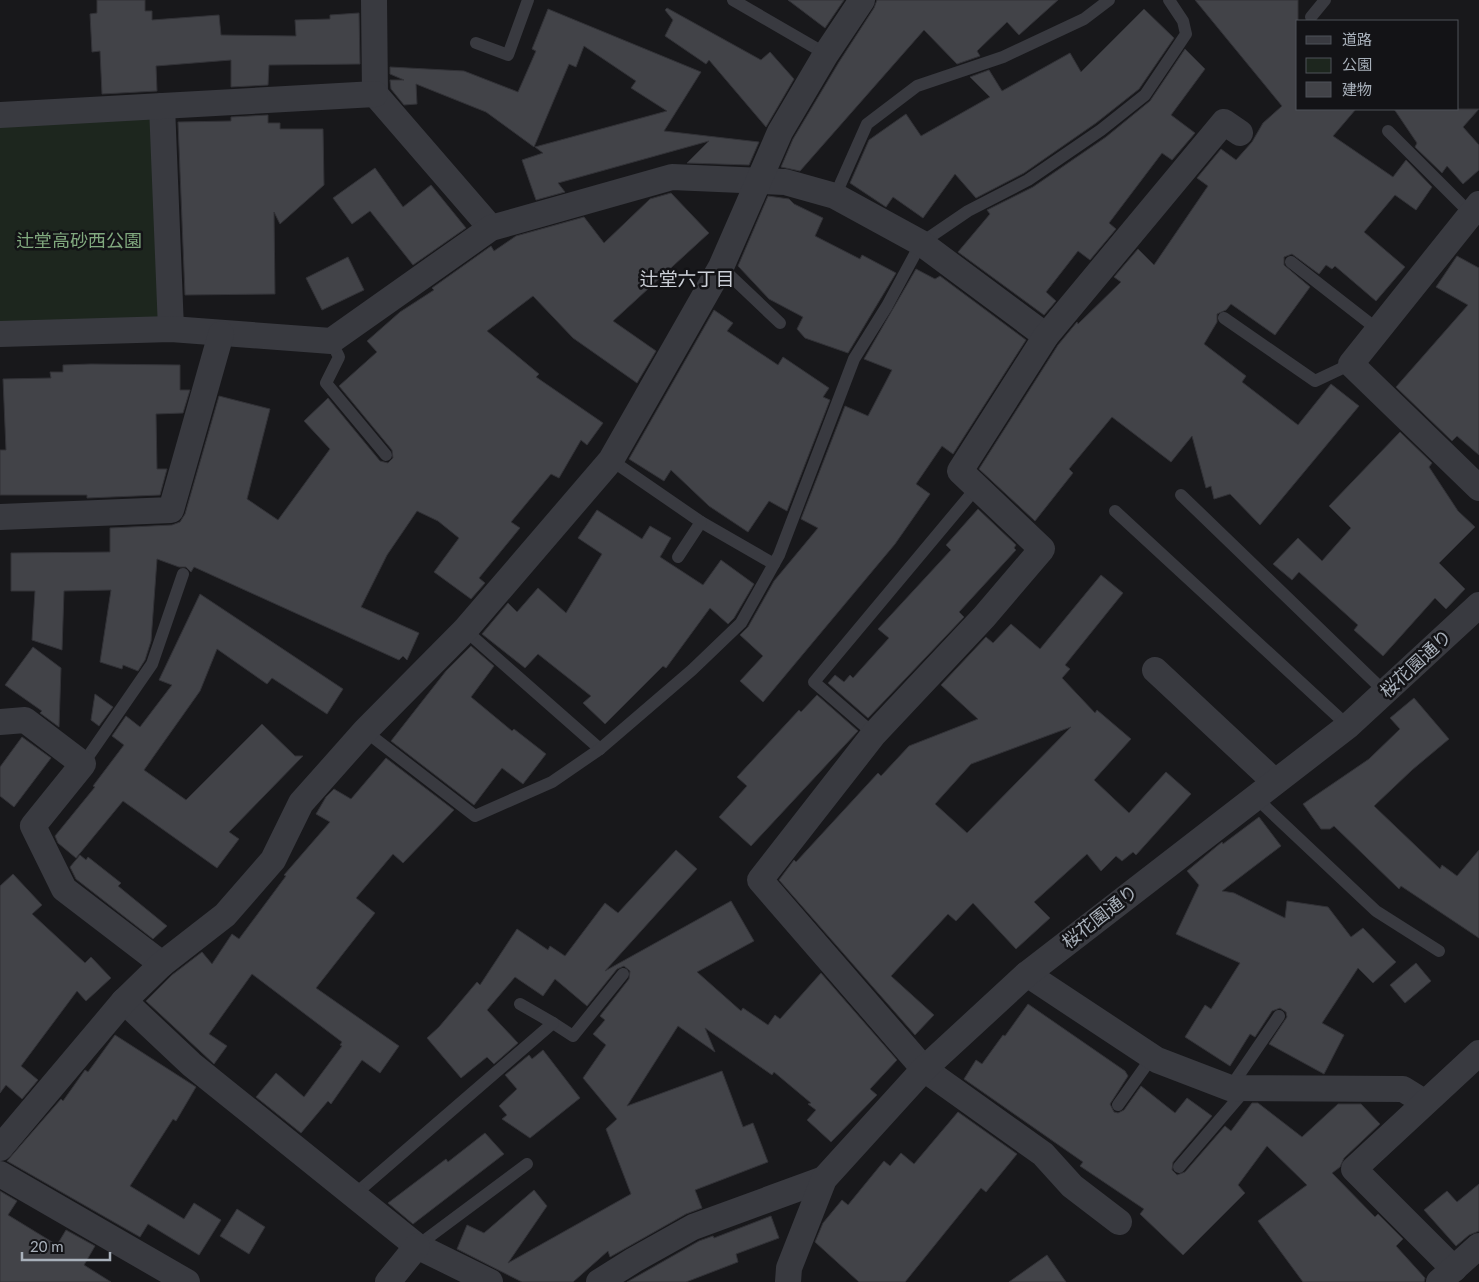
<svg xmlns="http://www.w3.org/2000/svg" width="1479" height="1282" font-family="Lato,'Noto Sans JP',sans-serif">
<rect width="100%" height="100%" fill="#18181b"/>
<path fill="#1d261e" d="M152 117 160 319 0 323V124Z"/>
<g fill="#424348" stroke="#323237" fill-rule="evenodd">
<path d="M97 0H145V11H152V20L219 15 221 35 296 36 295 20 330 19V15L359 13 360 64 269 65 268 85 231 87V60L156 66 157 91 102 94 100 51 92 52 90 14 97 13Z"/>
<path d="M788 0H844L825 28Z"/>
<path d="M877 0H1058L1019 35 1007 22 977 51 980 56 957 64 924 30 800 171 781 167 793 139 839 62 874 8Z"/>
<path d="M1195 0H1298V109H1356L1333 136 1393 177 1406 160 1432 187 1416 210 1395 195 1364 232 1405 267 1376 301 1335 266 1332 269 1326 265 1319 274 1292 254 1284 257V265L1310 287 1275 335 1231 304 1226 310 1217 314V322L1204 344 1246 376 1242 382 1298 425 1331 384 1359 406 1260 525 1230 494 1214 499 1211 486 1206 488 1192 436 1171 462 1112 417 1069 469 1073 473 1035 521 979 469 1058 345 1077 322 1078 324 1121 282 1114 277 1138 249 1154 265 1208 186 1197 178 1221 149 1236 160 1252 142 1263 123 1282 106Z"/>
<path d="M667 8 761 60 770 52 794 79 766 127 709 60 706 64 665 36 673 20 665 10Z"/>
<path d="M548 9 701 72 664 131 759 142 749 165 687 163 709 141 558 183 565 192 536 200 522 160 543 153 535 147 667 111 631 88 636 81 584 46 576 67 569 64 534 147 486 112 416 84 417 104 404 105 391 89 390 80H404L390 74V67L464 71 518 92 536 51 532 49Z"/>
<path d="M1144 9 1174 38 1139 89 1096 123 1024 173 976 198 955 174 923 218 893 197 886 207 850 183 869 140 906 114 921 136 990 97 970 77 989 70 1002 91 1070 53 1081 72Z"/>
<path d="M1185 49 1205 69 1171 115 1195 133 1172 160 1162 153 1109 223 1116 229 1090 260 1078 251 1046 292 1056 301 1044 315 958 252 990 214 987 210 1033 187 1106 137 1150 101Z"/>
<path d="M1394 109H1479L1463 127 1479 145V170L1463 184 1447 166 1442 173 1415 147 1417 143Z"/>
<path d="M268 115V123H280V129H323L324 185 280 224 274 212 275 294 185 295 178 122 231 121V117Z"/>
<path d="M375 168 403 207 431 185 466 228 413 265 370 211 352 224 333 198Z"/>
<path d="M671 193 709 233 613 321 656 351 637 383 573 338 533 296 487 331 539 374 536 377 603 423 587 445 581 440 559 478 551 474 511 522 520 528 479 578 485 583 471 599 434 572 459 538 438 521 417 511 387 555 361 607 419 633 407 660 403 656 399 660 194 567 191 572 186 567H179L157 559 151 641 145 660 138 671 123 665 122 669 100 662 111 590 64 591 62 650 32 640 35 591H11V553L110 552V528L172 525 180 522 185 514 219 396 270 409 247 499 278 520 330 449 304 421 328 398 380 461 388 463 393 458 392 450 339 386 377 352 367 341 400 312 434 290 432 288 491 246 494 251 516 236 584 217 604 243 650 199Z"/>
<path d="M768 196 789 199 794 204 823 218 815 236 860 259 862 255 896 273 848 353 805 338 797 329 803 317 769 299 738 266Z"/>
<path d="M1457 256 1479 268V455L1457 436 1452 441 1396 387 1468 305 1436 287Z"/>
<path d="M348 257 364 290 322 310 306 278Z"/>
<path d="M916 269 935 279 940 276 1026 340 953 454 942 446 916 484 930 494 895 544 763 702 740 681 763 656 740 635 748 627 774 581 818 528 801 519 845 406 868 416 892 370 864 359Z"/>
<path d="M714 310 733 323 727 331 778 365 783 357 829 388 823 397 830 400 787 511 769 501 748 532 709 506 671 470 664 481 629 459Z"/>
<path d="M91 364 180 365V390H190L183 413 156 414 157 469H167L160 495 87 498V495H0V450H6L3 379 51 378 50 372H63V365Z"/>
<path d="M1400 432 1432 463 1429 467 1458 511 1475 527 1439 563 1465 589 1446 609 1435 598 1383 656 1354 630 1358 625 1299 572 1292 580 1273 564 1298 538 1322 561 1351 528 1329 506Z"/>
<path d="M978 509 1016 545 1014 548 1016 550 959 612 964 617 868 718 828 683 835 675 844 682 850 675 853 678 889 638 878 629 951 550 946 545Z"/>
<path d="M597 510 642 539 650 526 671 538 660 557 703 585 721 560 754 584 734 618 728 624 710 608 666 668 663 666 605 724 583 703 591 696 538 654 525 668 482 634 508 603 517 612 538 588 566 613 602 554 578 538Z"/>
<path d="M1101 575 1123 593 1065 665 1070 669 1062 678 1095 713 1097 710 1131 739 1094 780 1129 813 1166 772 1191 794 1136 855 1133 852 1122 861 1116 856 1101 871 1087 854 1034 902 1050 918 1016 949 973 903 956 921 948 914 891 976 934 1015 915 1035 779 880 794 860 796 862 878 773 881 776 909 746 978 719 941 685 986 637 993 643 1011 624 1040 649ZM1071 727 967 833 935 804 971 764Z"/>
<path d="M200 594 343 689 327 714 272 678 267 684 217 649 200 691 144 770 186 800 262 724 295 756H303L229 832 239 839 217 868 123 801 76 858 58 843 55 836 95 787 93 786 124 745 112 736 126 716 140 727 172 685 159 680Z"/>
<path d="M471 646 494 666 471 697 512 731 514 729 546 754 523 784 502 768 474 805 391 741 446 671Z"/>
<path d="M33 647 61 668 59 727 40 713 42 711 5 685Z"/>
<path d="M95 694 113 707 99 726 91 720Z"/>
<path d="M817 695 858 731 751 846 719 817 747 786 737 777 799 710 801 712Z"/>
<path d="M1414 698 1449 739 1412 770 1374 806 1440 869 1442 865 1457 876 1479 850V938L1401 886 1399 889 1334 826 1330 829H1321L1303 804 1369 759 1400 729 1390 718Z"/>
<path d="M22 737 51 758 14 807 0 796V767Z"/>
<path d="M386 758 454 810 403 863 393 854 356 898 375 913 316 988 399 1046 380 1073 362 1060 331 1104 328 1101 301 1133 256 1097 276 1073 304 1097 342 1046 340 1045 342 1042 252 974 209 1034 227 1046 214 1064 146 1001 172 975 202 952 212 964 232 934 239 939 286 876 284 875 330 822 316 814 326 797 334 789 351 799Z"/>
<path d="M1259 817 1281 846 1222 891 1234 893 1285 918 1287 901 1328 907 1351 937 1363 928 1396 962 1373 983 1358 968 1322 1023 1344 1035 1324 1074 1269 1044 1287 1017 1286 1012 1280 1008 1272 1011 1255 1037 1250 1034 1230 1066 1185 1037 1205 1005 1211 1009 1240 963 1176 934 1199 885 1187 871 1222 842 1223 844Z"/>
<path d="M676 850 697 869 605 971 731 901 754 941 697 972 741 1011 743 1008 768 1025 775 1015 780 1019 821 973 897 1060 870 1089 877 1095 831 1142 807 1120 816 1110 808 1104 811 1103 774 1072 772 1075 705 1028 715 1052 678 1026 627 1106 722 1071 743 1127 753 1123 768 1162 695 1190 702 1208 686 1214 610 1257 608 1251 573 1282H522L457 1249 467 1225 484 1233 534 1190 547 1206 508 1263 631 1194 606 1129 617 1119 583 1078 606 1045 593 1034 605 1020 600 1016 629 979 630 971 624 966 617 969 587 1006 555 979 543 996 515 977 487 1010 518 1043 494 1064 487 1057 461 1078 427 1038 439 1027 477 982 480 985 517 929 548 950 550 946 565 956 605 903 618 913Z"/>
<path d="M80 855 86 860 88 857 121 883 118 886 167 926 153 939 76 879 70 867Z"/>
<path d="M13 874 42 905 32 914 85 963 91 957 111 978 86 1001 77 991 21 1066 38 1080 22 1099 6 1085 0 1093V886Z"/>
<path d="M1416 963 1431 981 1405 1003 1390 985Z"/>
<path d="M1028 1004 1125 1071 1128 1076 1110 1104 1114 1112 1118 1113 1124 1110 1141 1086 1175 1113 1187 1098 1212 1116 1173 1162 1172 1170 1177 1175 1185 1172 1225 1126 1231 1131 1252 1103H1258L1302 1137 1338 1104H1361L1380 1124 1344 1158 1340 1167 1332 1173 1375 1217 1378 1214 1403 1239 1396 1246 1425 1278 1424 1282H1303L1258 1221 1307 1185 1267 1146 1238 1185 1245 1193 1183 1255 1140 1214 1144 1209 1080 1166 1083 1162 964 1079 976 1060 982 1064 1003 1035 1005 1036Z"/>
<path d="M115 1035 196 1087 176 1121 173 1119 130 1186 184 1219 194 1203 221 1220 199 1255 148 1224 140 1237 7 1161 61 1099 63 1101 85 1070 88 1072Z"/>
<path d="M543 1050 580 1098 530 1138 502 1119 507 1115 499 1106 517 1089 505 1075 529 1055 532 1059Z"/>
<path d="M958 1112 1017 1154 986 1192 981 1188 905 1282H859L815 1242 823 1223 842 1200 848 1205 884 1161 890 1166 901 1153 914 1164Z"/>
<path d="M485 1133 504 1154 413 1224 388 1203 446 1159 448 1162Z"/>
<path d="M1479 1184V1231L1469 1235 1456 1246 1424 1210 1447 1191 1457 1202Z"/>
<path d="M0 1191 17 1201 8 1215 57 1245 66 1230 95 1246 84 1265 111 1282H0Z"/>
<path d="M237 1209 265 1227 249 1254 220 1236Z"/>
<path d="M771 1216 779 1238 736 1254 738 1262 686 1282H627L699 1241 713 1236 714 1238Z"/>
<path d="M1047 1255 1066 1282H1009Z"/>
</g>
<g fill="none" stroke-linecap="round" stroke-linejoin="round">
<g stroke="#393a40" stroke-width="12">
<path d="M733 0 826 54"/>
<path d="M1311 17 1325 0"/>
<path d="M476 43 508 55 528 0"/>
<path d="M1388 131 1470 213"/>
<path d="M835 196 867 124 917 86 1003 57 1084 19 1109 0"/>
<path d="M1291 262 1377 329"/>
<path d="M721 267 780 323"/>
<path d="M1224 318 1315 381 1351 364"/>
<path d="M331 341 339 357 326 383 386 455"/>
<path d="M611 460 701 522 774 564"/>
<path d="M1181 495 1386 693"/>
<path d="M1115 511 1348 726"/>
<path d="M678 557 701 522"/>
<path d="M465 630 600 749"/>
<path d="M365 731 475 816 552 782 600 749 692 670 741 623 779 555 854 359 887 306 921 243 968 211 1028 180 1101 130 1145 95 1186 34 1183 21 1169 0"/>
<path d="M874 734 814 682 977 487"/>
<path d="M83 764 152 664 183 574"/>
<path d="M1255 797 1376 911 1439 951"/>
<path d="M553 1023 573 1036 623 974"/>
<path d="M1230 1088 1279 1016"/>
<path d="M1118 1105 1152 1057"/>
<path d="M1179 1167 1246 1089"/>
<path d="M354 1195 553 1023 520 1004"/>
<path d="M417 1246 527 1164"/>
</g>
<g stroke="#393a40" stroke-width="26">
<path d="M374 0 375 94 491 228"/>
<path d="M162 106 171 329"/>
<path d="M0 115 375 94"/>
<path d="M1479 204 1351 364 1479 488"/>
<path d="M0 334 171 329 331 341 491 228 672 177 785 182 835 196 921 243 1046 336"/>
<path d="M0 517 171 510 221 334"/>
<path d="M1155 670 1275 782"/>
<path d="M0 722 25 720 83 764 33 826 64 889 162 964"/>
<path d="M1027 974 1157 1060 1230 1088 1403 1089 1424 1102"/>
<path d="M124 1001 191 1064 417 1246 490 1282"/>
<path d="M0 1148 124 1001 162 964 225 915 273 860 301 803 365 731 465 630 611 460 721 267 780 132 826 54 862 0"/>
<path d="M0 1174 187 1282"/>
<path d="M1119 1222 1072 1186 1043 1154 924 1069 760 880 874 734 984 617 1042 549 960 471 1046 336 1224 122 1240 133"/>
<path d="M1454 1269 1354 1169 1479 1053"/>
<path d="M388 1282 417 1246"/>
<path d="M599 1282 634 1260 693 1227 824 1179"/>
<path d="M788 1282 789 1268 824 1179 924 1069 1027 974 1348 726 1479 605"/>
<path d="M1439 1282 1479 1246"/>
</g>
</g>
<g text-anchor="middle" stroke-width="5" stroke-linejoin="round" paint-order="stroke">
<g font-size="18" fill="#80a87e" stroke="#131316">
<text x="79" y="247">辻堂高砂西公園</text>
</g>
<g font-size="18" fill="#a9b1bb" stroke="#131316">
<text transform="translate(1416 664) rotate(-43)" y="6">桜花園通り</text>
<text transform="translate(1100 917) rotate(-38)" y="6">桜花園通り</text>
</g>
<g font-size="19" fill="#cbcfd7" stroke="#131316">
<text x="687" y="286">辻堂六丁目</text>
</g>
</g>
<rect x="1296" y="20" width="162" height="90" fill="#131316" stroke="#4f5258"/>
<rect x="1306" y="36" width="25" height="8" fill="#393a40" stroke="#4f5258"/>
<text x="1342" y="45" font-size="15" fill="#a9b1bb">道路</text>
<rect x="1306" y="58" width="25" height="15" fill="#1d261e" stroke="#4f5258"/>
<text x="1342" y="70" font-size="15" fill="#a9b1bb">公園</text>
<rect x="1306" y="82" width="25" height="15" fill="#424348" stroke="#4f5258"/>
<text x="1342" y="95" font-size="15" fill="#a9b1bb">建物</text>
<path d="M22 1252v8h88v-8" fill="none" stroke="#a9b1bb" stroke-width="2.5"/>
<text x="30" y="1252" font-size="15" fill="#a9b1bb" stroke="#131316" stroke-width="4" paint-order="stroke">20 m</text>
</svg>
